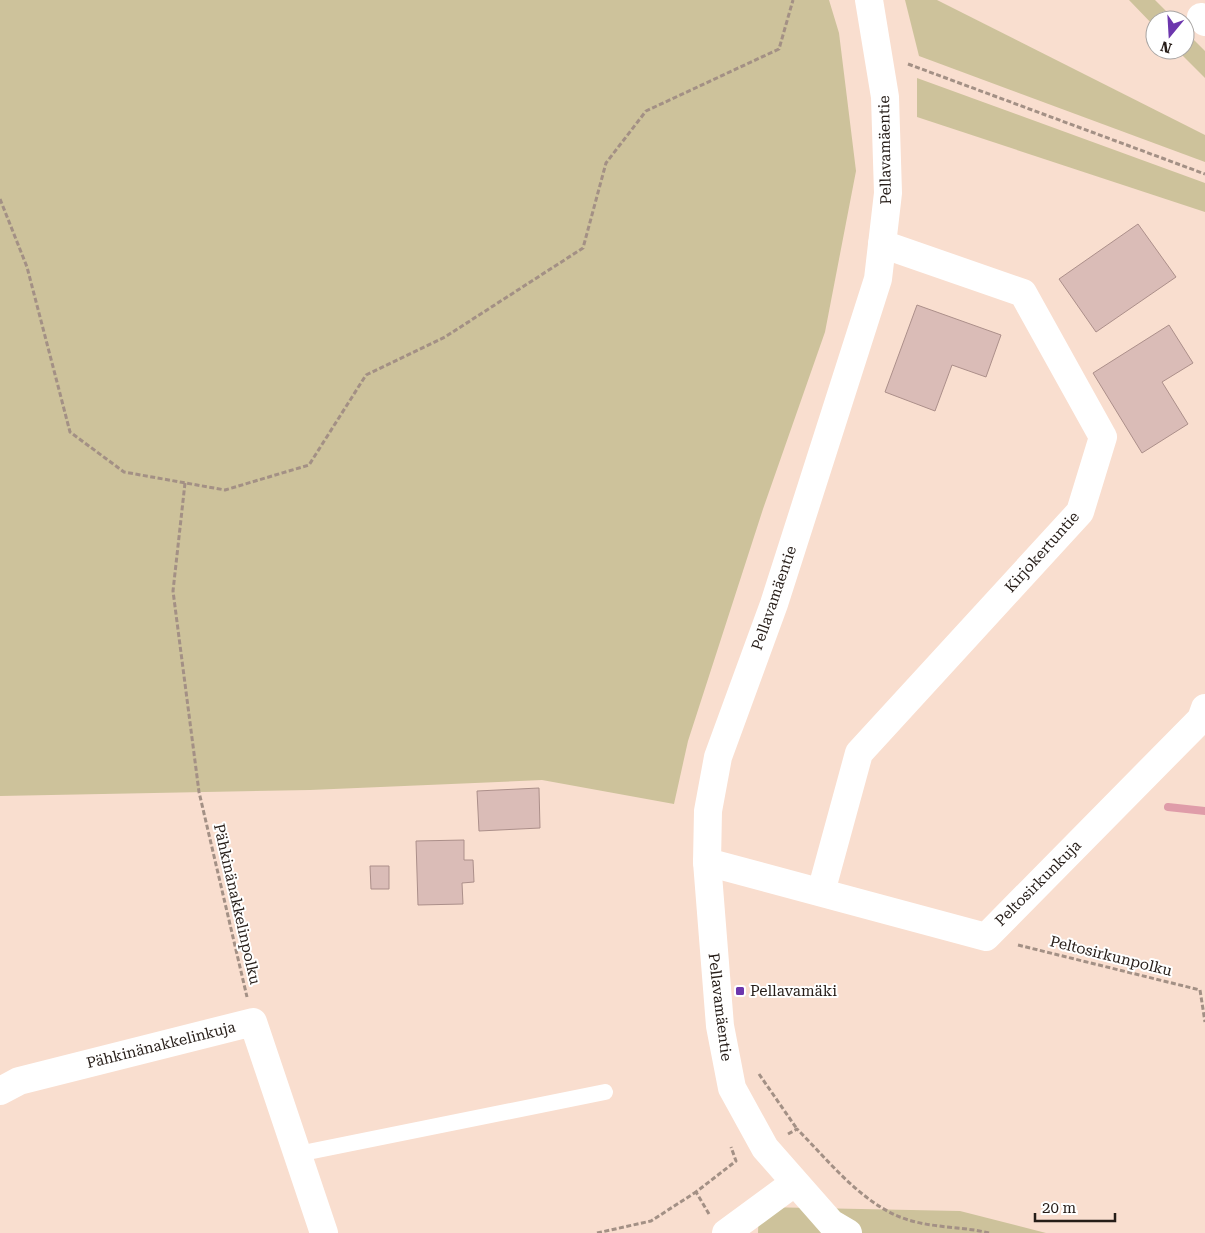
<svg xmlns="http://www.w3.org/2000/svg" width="1205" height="1233" font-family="'Roboto Serif',serif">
<rect width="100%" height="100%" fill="#f9decf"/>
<g fill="#cdc29b">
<path d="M0 0H829L839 33 856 171 825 332 763 509 688 741 674 804 542 780 310 790 0 796Z"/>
<path d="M905 0H937L1205 135V162L919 56Z"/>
<path d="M1129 0H1155L1175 20H1155V27Z"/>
<path d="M1185 31 1205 51V78L1177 50H1185Z"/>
<path d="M917 78 1205 183V212L917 117Z"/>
<path d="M759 1207 960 1211 1046 1233H758Z"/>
</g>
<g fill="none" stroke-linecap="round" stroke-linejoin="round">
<path stroke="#df9ca9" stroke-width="8" d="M1168 807 1205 811"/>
</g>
<g fill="#dabcb7" stroke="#ac8f8a">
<path d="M1138 224 1176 277 1096 332 1059 279Z"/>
<path d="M917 305 1001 335 986 377 952 365 935 411 885 392Z"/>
<path d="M1169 325 1193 363 1162 382 1188 424 1142 453 1093 373Z"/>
<path d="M539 788 540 828 479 831 477 791Z"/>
<path d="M464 840V860H473L474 882 462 883 463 904 418 905 416 841Z"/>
<path d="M370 866H389V889H371Z"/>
</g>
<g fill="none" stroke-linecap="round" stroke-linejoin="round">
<g stroke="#a39085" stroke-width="3" stroke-dasharray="5 2.5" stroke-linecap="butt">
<path d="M908 64 1205 174"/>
<path d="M0 199 27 267 70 432 124 472 225 490 309 465 366 375 445 337 583 248 606 163 646 111 779 49 793 0"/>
<path d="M185 483 173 591 199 792 247 997"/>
<path d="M1018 945 1200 990 1205 1022"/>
<path d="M759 1074 797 1129"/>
<path d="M788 1134 797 1129C831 1163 867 1211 916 1222 940 1228 965 1227 989 1233"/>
<path d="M709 1214 696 1192 736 1161 731 1147"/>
<path d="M597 1233 651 1221 696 1192"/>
</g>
<path stroke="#fff" stroke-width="16" d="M298 1154 605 1092"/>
<g stroke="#fff" stroke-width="28">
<path d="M1201 17 1205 22"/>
<path d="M707 862 986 937 1201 719 1205 708"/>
<path d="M821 892 859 753 1080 512 1103 437 1023 293 882 244"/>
<path d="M0 1091 19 1081 253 1022 324 1233"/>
</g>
<g stroke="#fff" stroke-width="28">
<path d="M726 1233 794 1183"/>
<path d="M848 1233 831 1223 765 1148 732 1088 720 1026 707 862 708 811 718 757 774 604 878 279 888 193 885 97 869 0"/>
</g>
</g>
<rect fill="#6c36ad" stroke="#fff" stroke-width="2" x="735" y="986" width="10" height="10" rx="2.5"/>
<g text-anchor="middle" stroke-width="4" stroke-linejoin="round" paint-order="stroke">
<g font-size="15" fill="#261d18" stroke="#fff">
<text transform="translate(885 150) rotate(-91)" y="5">Pellavamäentie</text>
<text transform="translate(1042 552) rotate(-48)" y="5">Kirjokertuntie</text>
<text transform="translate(774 598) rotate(-71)" y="5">Pellavamäentie</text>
<text transform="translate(1038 883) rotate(-45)" y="5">Peltosirkunkuja</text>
<text transform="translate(237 904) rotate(77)" y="5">Pähkinänakkelinpolku</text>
<text transform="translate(1111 956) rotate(14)" y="5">Peltosirkunpolku</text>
<text transform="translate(720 1007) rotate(83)" y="5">Pellavamäentie</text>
<text transform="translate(161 1045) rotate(-14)" y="5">Pähkinänakkelinkuja</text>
</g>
<g font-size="15" fill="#261d18" stroke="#fff" text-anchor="start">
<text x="750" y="996">Pellavamäki</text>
</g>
</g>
<g transform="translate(1170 35) rotate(198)"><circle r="24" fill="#ffffff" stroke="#a8a5a3"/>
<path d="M0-4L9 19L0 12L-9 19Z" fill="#6c36ad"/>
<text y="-8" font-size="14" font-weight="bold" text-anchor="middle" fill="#261d18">N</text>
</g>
<path d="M1035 1213v8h80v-8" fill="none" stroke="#261d18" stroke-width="2.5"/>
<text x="1042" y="1213" font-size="15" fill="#261d18" stroke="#ffffff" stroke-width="4" paint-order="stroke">20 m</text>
</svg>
